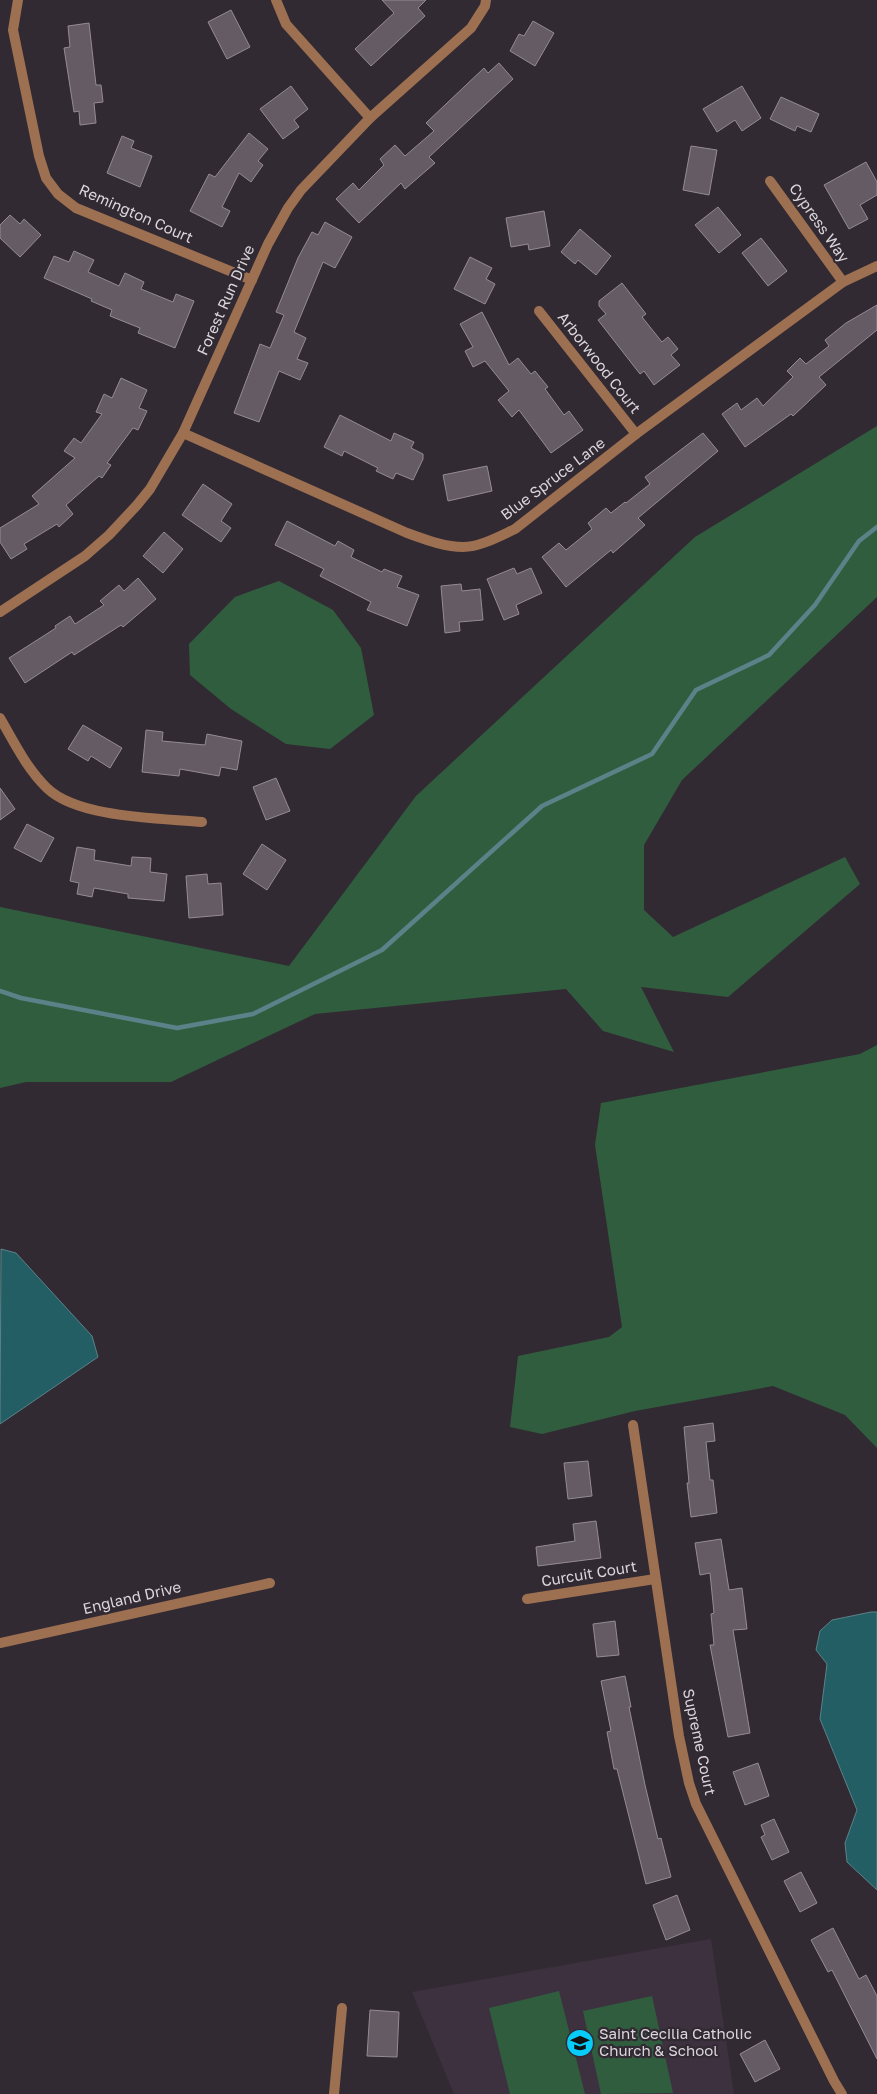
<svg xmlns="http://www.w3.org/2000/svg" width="877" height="2094" font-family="'Golos Text',sans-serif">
<rect width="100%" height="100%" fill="#322a33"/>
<path fill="#3d313f" d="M711 1939 734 2094H454L412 1992Z"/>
<g fill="#315d3f">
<path d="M877 426V597L682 780 644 845V910L673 937 845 857 860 884 728 997 641 987 674 1052 603 1031 566 989 315 1014 171 1082H26L0 1088V907L289 966 416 796 695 537Z"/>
<path d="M279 581 333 610 361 648 374 715 330 749 286 744 231 709 190 675 189 644 235 597Z"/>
<path d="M877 1045V1448L845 1415 773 1386 635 1411 542 1434 510 1427 518 1356 609 1337 622 1327 595 1145 601 1103 860 1054Z"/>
<path d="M559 1991 585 2094H510L489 2008Z"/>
<path d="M652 1996 673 2093 601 2094 583 2011Z"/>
</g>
<g fill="#245e65" stroke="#5b8288">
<path d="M1 1249 16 1253 92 1336 98 1357 0 1424Z"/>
<path d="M871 1612H877V1890L847 1862 845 1843 857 1810 820 1719 827 1664 816 1650 820 1631 832 1620Z"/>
</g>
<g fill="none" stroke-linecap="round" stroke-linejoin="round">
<path stroke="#5b8288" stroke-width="4.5" d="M0 991 21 998 177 1028 253 1014 382 950 542 806 652 754 696 690 769 655 815 605 859 541 877 527"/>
</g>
<g fill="#645b65" stroke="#958b96">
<path d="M382 0H426L418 8 425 16 371 66 355 49 394 13Z"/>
<path d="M231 10 250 47 227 59 208 22Z"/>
<path d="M533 21 554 33 535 66 510 51 519 34 524 36Z"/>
<path d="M89 23 96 85H101L103 102 94 103 96 123 80 125 79 111 74 112 64 48 70 47 68 26Z"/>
<path d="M499 63 513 79 429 157 435 163 405 189 401 183 359 223 336 199 353 183 359 190 384 165 380 159 395 145 405 156 434 131 426 123 484 68 488 73Z"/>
<path d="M291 86 308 109 294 120 299 127 283 139 260 109Z"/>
<path d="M742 86 761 118 742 131 735 120 717 132 703 109Z"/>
<path d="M781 97 819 114 811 132 797 126 795 131 770 119Z"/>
<path d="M249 133 268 149 258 161 263 165 251 182 239 173 222 207 230 211 222 227 190 211 209 174 215 177Z"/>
<path d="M122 136 134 141 131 148 152 156 140 187 107 173Z"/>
<path d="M691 146 717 150 709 195 683 190Z"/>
<path d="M866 162 877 182V195L860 205 868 219 849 229 824 185Z"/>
<path d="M718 207 741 235 719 253 695 225Z"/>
<path d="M544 211 550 246 529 250 528 244 511 247 506 218Z"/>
<path d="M10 215 20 224 24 219 41 235 20 257 0 238V225Z"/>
<path d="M325 222 352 237 335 268 323 262 294 332 306 338 297 359 308 363 300 380 279 371 259 422 234 413 260 344 270 348 284 315 276 312 298 258 312 232 318 235Z"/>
<path d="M580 229 611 256 596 275 578 260 575 264 561 252Z"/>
<path d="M761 238 787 271 768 286 742 253Z"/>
<path d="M74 251 94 260 88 272 119 286 125 273 144 282 141 289 173 302 176 294 194 301 175 348 138 333 140 328 110 316 112 310 91 301 92 299 44 278 54 256 69 262Z"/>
<path d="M470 257 492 268 486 279 495 284 485 304 454 289Z"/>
<path d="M622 283 646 314 642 317 662 342 668 337 678 349 671 355 680 365 654 385 644 371 640 374 598 320 606 314 599 306V301Z"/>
<path d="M877 305V330L819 377 826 385 793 416 791 414 745 447 722 414 737 403 741 410 757 398 763 406 793 377 787 371 800 358 806 364 829 346 825 340 846 323Z"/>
<path d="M482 312 509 365 518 358 531 374 535 371 548 387 545 389 564 415 569 411 583 430 551 453 519 410 512 417 498 400 509 391 485 361 473 367 465 351 473 347 460 324Z"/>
<path d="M121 378 147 390 139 408 147 411 138 430 133 428 107 463 111 465 102 478 99 476 66 505 73 514 59 527 57 524 24 544 27 549 11 559 0 542V528L39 504 32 496 75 458 64 451 74 438 81 443 102 414 96 412 104 394 112 398Z"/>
<path d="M340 415 391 441 394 433 414 442 411 448 423 454V459L413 480 396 473 393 479 376 471 378 468 344 451 342 456 324 447Z"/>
<path d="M703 433 718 451 638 518 645 525 613 553 611 550 566 587 542 557 559 543 566 550 592 529 588 523 606 508 611 513 625 502 626 503 650 484 645 477Z"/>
<path d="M487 466 492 491 448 501 443 475Z"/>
<path d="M203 484 232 504 221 521 231 528 221 542 182 515Z"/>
<path d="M287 521 335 546 338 541 354 550 351 557 382 572 384 569 402 576 397 587 419 595 407 626 367 610 371 602 320 576 324 569 275 545Z"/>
<path d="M164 532 183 549 163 573 143 556Z"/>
<path d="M514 568 517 574 531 568 542 593 516 605 519 614 504 620 487 579Z"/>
<path d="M138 578 156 599 123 627 121 625 74 655 72 652 25 683 9 658 56 628 55 626 70 616 75 624 104 605 100 601 119 585 124 591Z"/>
<path d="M461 584 462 591 480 589 483 620 459 622 460 631 445 633 441 586Z"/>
<path d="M83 725 122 748 110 768 91 756 88 761 68 749Z"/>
<path d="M146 730 163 732 162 741 205 745 207 734 242 741 237 770 221 767 219 776 180 769 179 776 142 772Z"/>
<path d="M276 778 290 811 266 820 253 787Z"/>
<path d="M0 788 15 809 0 820Z"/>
<path d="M27 824 54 838 41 862 14 848Z"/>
<path d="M262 844 286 860 267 890 243 874Z"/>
<path d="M77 847 95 850 94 860 131 866 132 857 151 858 150 872 167 874 164 901 128 898V894L94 888 92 897 77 894 79 883 70 881Z"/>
<path d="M207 874 208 884 221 883 223 915 189 918 186 876Z"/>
<path d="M713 1423 715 1441 706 1442 710 1480H713L717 1513 691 1517 687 1483H689L684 1427Z"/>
<path d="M588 1461 592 1496 568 1499 564 1463Z"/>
<path d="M596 1521 601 1558 538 1566 536 1547 575 1541 573 1524Z"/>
<path d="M721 1539 729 1590 742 1588 747 1629 733 1630 750 1733 728 1737 710 1645H714L711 1614 714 1613 710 1573 700 1575 695 1543Z"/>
<path d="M615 1621 619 1655 597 1657 593 1624Z"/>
<path d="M625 1676 631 1707H629L645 1785 658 1839 661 1838 671 1877 646 1884 617 1769H614L607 1732 611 1731 601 1681Z"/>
<path d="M758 1763 769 1796 745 1805 733 1772Z"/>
<path d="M774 1819 789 1852 772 1860 761 1837 765 1835 761 1825Z"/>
<path d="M801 1872 817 1903 800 1912 784 1881Z"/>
<path d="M677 1895 690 1930 666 1940 653 1905Z"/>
<path d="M833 1928 859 1979 866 1975 877 1996V2059L832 1970 828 1972 811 1940Z"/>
<path d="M370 2010 399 2012 397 2057 367 2056Z"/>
<path d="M765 2040 780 2069 755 2082 740 2054Z"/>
</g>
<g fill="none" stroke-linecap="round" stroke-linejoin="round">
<g stroke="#9e7052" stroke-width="10">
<path d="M18 0 13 30 39 156 46 178 58 194 76 208 252 280"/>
<path d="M276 0 286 24 370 118"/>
<path d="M770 181 843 282"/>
<path d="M539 311 636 434"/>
<path d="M183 433 407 533C424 539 444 547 463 547 480 547 500 536 515 529L636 434 843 282 877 266"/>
<path d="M0 612 85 556 109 535 137 505 150 489 183 433 268 244 288 208 301 190 370 118 471 28 485 6 486 0"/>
<path d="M0 718C14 742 27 769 47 788 78 818 160 818 202 822"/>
<path d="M633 1425 679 1736 689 1783 696 1804 834 2081 842 2094"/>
<path d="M527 1599 655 1579"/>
<path d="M0 1643 270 1583"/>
<path d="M334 2094 342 2008"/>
</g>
</g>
<defs>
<g id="school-disc" transform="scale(1.4375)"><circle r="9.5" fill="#07cbf9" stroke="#322a33"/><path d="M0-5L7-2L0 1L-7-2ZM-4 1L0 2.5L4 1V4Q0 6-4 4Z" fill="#111"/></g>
</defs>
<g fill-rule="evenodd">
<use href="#school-disc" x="580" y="2043"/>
</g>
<g text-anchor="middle" stroke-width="4.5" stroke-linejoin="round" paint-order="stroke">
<g font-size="15" fill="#dbd6db" stroke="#322a33">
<text transform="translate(136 214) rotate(24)" y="5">Remington Court</text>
<text transform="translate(819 223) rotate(55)" y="5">Cypress Way</text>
<text transform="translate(226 300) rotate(-66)" y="5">Forest Run Drive</text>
<text transform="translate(599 363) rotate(52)" y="5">Arborwood Court</text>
<text transform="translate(553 479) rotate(-37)" y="5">Blue Spruce Lane</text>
<text transform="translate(589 1574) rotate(-9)" y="5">Curcuit Court</text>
<text transform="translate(132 1598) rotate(-13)" y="5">England Drive</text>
<text transform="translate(699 1742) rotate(78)" y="5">Supreme Court</text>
</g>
<g font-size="15" fill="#dbd6db" stroke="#322a33" text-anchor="start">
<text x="599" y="2039">Saint Cecilia Catholic<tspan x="599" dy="17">Church &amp; School</tspan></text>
</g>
</g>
</svg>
